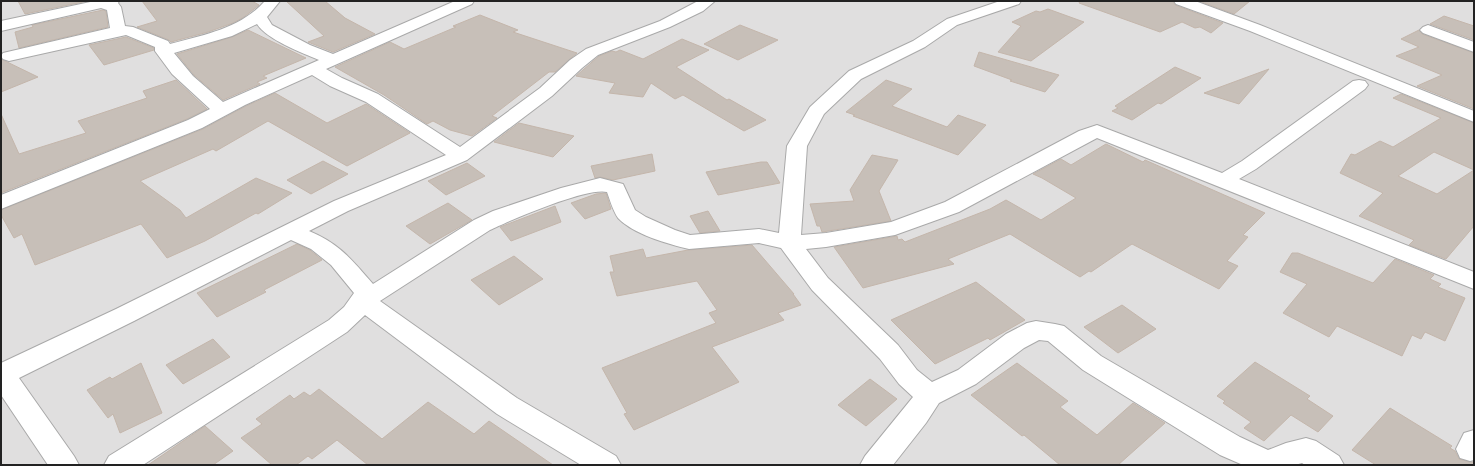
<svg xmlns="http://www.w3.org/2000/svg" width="1475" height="466" font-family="Lato,sans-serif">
<rect width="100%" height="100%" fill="#f2efe9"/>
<rect fill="#e0dfdf" x="1" y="1" width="1473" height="464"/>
<g fill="#c7bfb8" stroke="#c4b6ab" fill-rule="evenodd">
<path d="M18 1H88L25 14Z"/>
<path d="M142 1H252L259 5 244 17 233 23 208 32 171 42 169 40 137 27 157 21Z"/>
<path d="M286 1H325L345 18 375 34 333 52 308 42 324 36Z"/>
<path d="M1080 1H1173L1175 5 1223 23 1211 33 1200 27 1195 28 1182 22 1160 32 1079 3Z"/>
<path d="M1199 1H1250L1234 14Z"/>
<path d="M1048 9 1084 22 1031 61 998 52 1021 26 1012 22 1036 11 1040 12Z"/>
<path d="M103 10 106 11 108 27 19 48 15 32 33 27 32 25Z"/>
<path d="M480 15 518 30 513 32 577 53 555 72H549L492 116 497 118 472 136 450 130 433 121 427 124 384 95 335 67 390 42 404 49 456 27 453 26Z"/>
<path d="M1444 16 1474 26V40L1430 24Z"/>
<path d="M740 25 778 40 738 60 704 44Z"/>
<path d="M248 30 306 58 263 76 267 78 257 82 260 84 223 100 194 75 177 54 232 37Z"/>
<path d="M1419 30 1422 34 1474 53V109L1417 86 1442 75 1396 56 1419 47 1401 39Z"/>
<path d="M126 37 154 48V50L104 65 89 45Z"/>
<path d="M682 39 709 50 676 67 727 100 729 99 766 120 744 131 683 95 675 99 651 83 643 97 609 93 615 83 576 76 599 56 612 51 616 52 620 50 643 59Z"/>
<path d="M979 52 1059 75 1045 92 1010 81 1012 80 974 66Z"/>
<path d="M1 59 3 60 38 77 1 92Z"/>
<path d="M1175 67 1201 78 1161 104 1158 103 1132 120 1112 111 1118 108 1115 106Z"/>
<path d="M1269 69 1239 104 1204 93Z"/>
<path d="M176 80 207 109 187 119 1 193V114L19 154 86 133 78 121 147 98 143 91Z"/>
<path d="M886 80 912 89 892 106 947 127 958 115 986 125 958 155 853 116 855 115 846 112Z"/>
<path d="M275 93 327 123 366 104 410 133 347 166 268 121 216 151 213 149 140 181 180 210 186 218 256 178 292 193 258 214 256 213 205 241 167 258 141 224 35 265 22 234 14 238 1 215V210L203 129 246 106Z"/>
<path d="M1401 94 1474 123V226L1446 259 1409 245 1414 240 1359 216 1383 193 1340 173 1351 154 1355 155 1380 141 1393 147 1441 118 1393 98ZM1434 152 1474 170 1437 194 1398 176Z"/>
<path d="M519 123 574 136 553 157 494 142Z"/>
<path d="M1106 144 1143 162 1145 160 1265 213 1243 235 1248 237 1227 261 1238 266 1219 289 1132 244 1091 272 1089 271 1080 277 1010 234 948 259 954 264 863 288 834 247 897 236 898 240 902 239 905 242 990 209 1006 200 1041 220 1076 198 1042 178 1033 174 1061 159 1071 165Z"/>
<path d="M652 154 655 171 613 180 600 177 595 178 591 166Z"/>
<path d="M872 155 898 160 879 191 891 221 822 232 820 226H817L810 204 854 201 850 190Z"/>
<path d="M323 161 348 174 311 194 287 180Z"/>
<path d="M761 162H767L780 183 718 195 706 172Z"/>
<path d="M467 163 485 176 446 195 428 181Z"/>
<path d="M606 193 611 209 585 219 571 203 596 194Z"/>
<path d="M448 203 472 220 430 244 406 226Z"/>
<path d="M555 206 561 222 511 241 500 227Z"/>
<path d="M708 211 720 231 700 233 690 216Z"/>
<path d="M297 244 310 250 322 260 264 290 266 292 217 317 197 293Z"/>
<path d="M752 245 794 294H793L801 305 778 313 784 320 712 347 739 382 634 430 624 414 627 413 602 368 716 323 709 313 717 310 697 281 617 296 610 272H614L610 256 643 249 646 258 688 250Z"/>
<path d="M1292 253H1298L1373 283 1395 259 1434 275 1430 279 1441 284 1438 287 1465 298 1445 341 1425 332 1421 339 1412 335 1402 356 1337 326 1329 337 1283 313 1307 284 1280 272Z"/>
<path d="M514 256 543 279 499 305 471 280Z"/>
<path d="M976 282 1025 320 990 340 988 338 935 364 891 320Z"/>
<path d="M1122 305 1156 329 1118 353 1084 327Z"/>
<path d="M213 339 230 357 183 384 166 365Z"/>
<path d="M1255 362 1310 396 1307 399 1333 416 1318 432 1291 415 1264 441 1244 428 1251 422 1223 403 1225 401 1217 396Z"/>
<path d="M141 363 162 413 120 433 113 414 108 418 87 390 110 377 112 379Z"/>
<path d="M1017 363 1068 401 1060 407 1097 435 1133 403 1165 423 1118 465H1060L1024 435 1022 436 971 395Z"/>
<path d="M870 379 897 399 866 426 838 405Z"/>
<path d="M319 389 382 439 428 402 474 434 489 421 553 465H368L337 440 312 459 308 456 296 465H272L241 438 262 424 256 419 290 395 294 399 304 392 310 396Z"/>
<path d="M1390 408 1452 446 1450 448 1455 451 1459 459 1470 462H1474V465H1376L1352 450Z"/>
<path d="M205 426 233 451 213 465H148Z"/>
</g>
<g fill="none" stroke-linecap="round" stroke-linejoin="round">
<g stroke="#a9a9a9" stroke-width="2">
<g id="minor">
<path d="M95 1H119L118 3 121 7 125 26 133 27 168 41 170 44C204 35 241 28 265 1H280L267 17 272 25 310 45 333 54 455 1H474L472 4 326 69 342 78 378 94 460 147 540 88 570 60 586 49 660 21 698 1H715L703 11 670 27 598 55 582 68 552 96 467 160 348 211 309 231C340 244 351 259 373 284L474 220 493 211 561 188 600 178 623 184 635 210 646 217 675 230 690 235 759 229 779 233 787 146 810 107 849 71 913 41 947 19 1000 1H1021L1019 4 957 25 925 47 861 79 824 114 807 146 801 235 826 233 891 222 945 202 1079 131 1097 125 1222 173 1242 161 1353 81 1359 80 1365 81 1368 85 1365 89 1256 169 1239 179 1474 272V289L1097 138 959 212 895 235 826 247 806 249 828 278 898 345 917 370 932 382 958 370 1006 334 1027 323 1036 321 1055 324 1064 326 1101 356 1240 437 1268 450 1286 443 1306 438 1316 441 1339 456 1344 465H1305L1302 463 1295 465H1243L1220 455 1083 370 1048 341 1039 340 1024 348 976 384 939 403 926 423 893 465H860L865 456 913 397 899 384 880 359 812 290 781 248 759 243 689 249C668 244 633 234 618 218 613 211 610 200 607 192 587 187 511 220 490 230L380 301 517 398 616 456 621 465H581L497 414 365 315 347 332 143 465H104L109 456 329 320 344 307 354 293 331 265 311 249 291 240 134 321 19 378 74 456 79 465H48L1 395V363L116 309 334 201 446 155 366 102 330 86 312 75 245 105 202 128 1 209V195L188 120 210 109 172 74 155 51V47L126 35 9 61 3 59 1 56 3 53 110 28 107 10 101 8 1 31V21ZM257 24C266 39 302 53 319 60L223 102 193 76 174 53 232 36Z"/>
<path d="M1174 1H1195L1260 25 1474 111V122L1250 31 1176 4Z"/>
<path d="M1428 25 1474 42V52L1423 33 1420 30 1423 27Z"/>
<path d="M1474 430V460L1470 461 1460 458 1456 449 1464 433Z"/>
</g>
</g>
<use href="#minor" fill="#fff" fill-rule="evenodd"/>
</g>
<rect width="1475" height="466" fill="none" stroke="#222222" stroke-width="4"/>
</svg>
